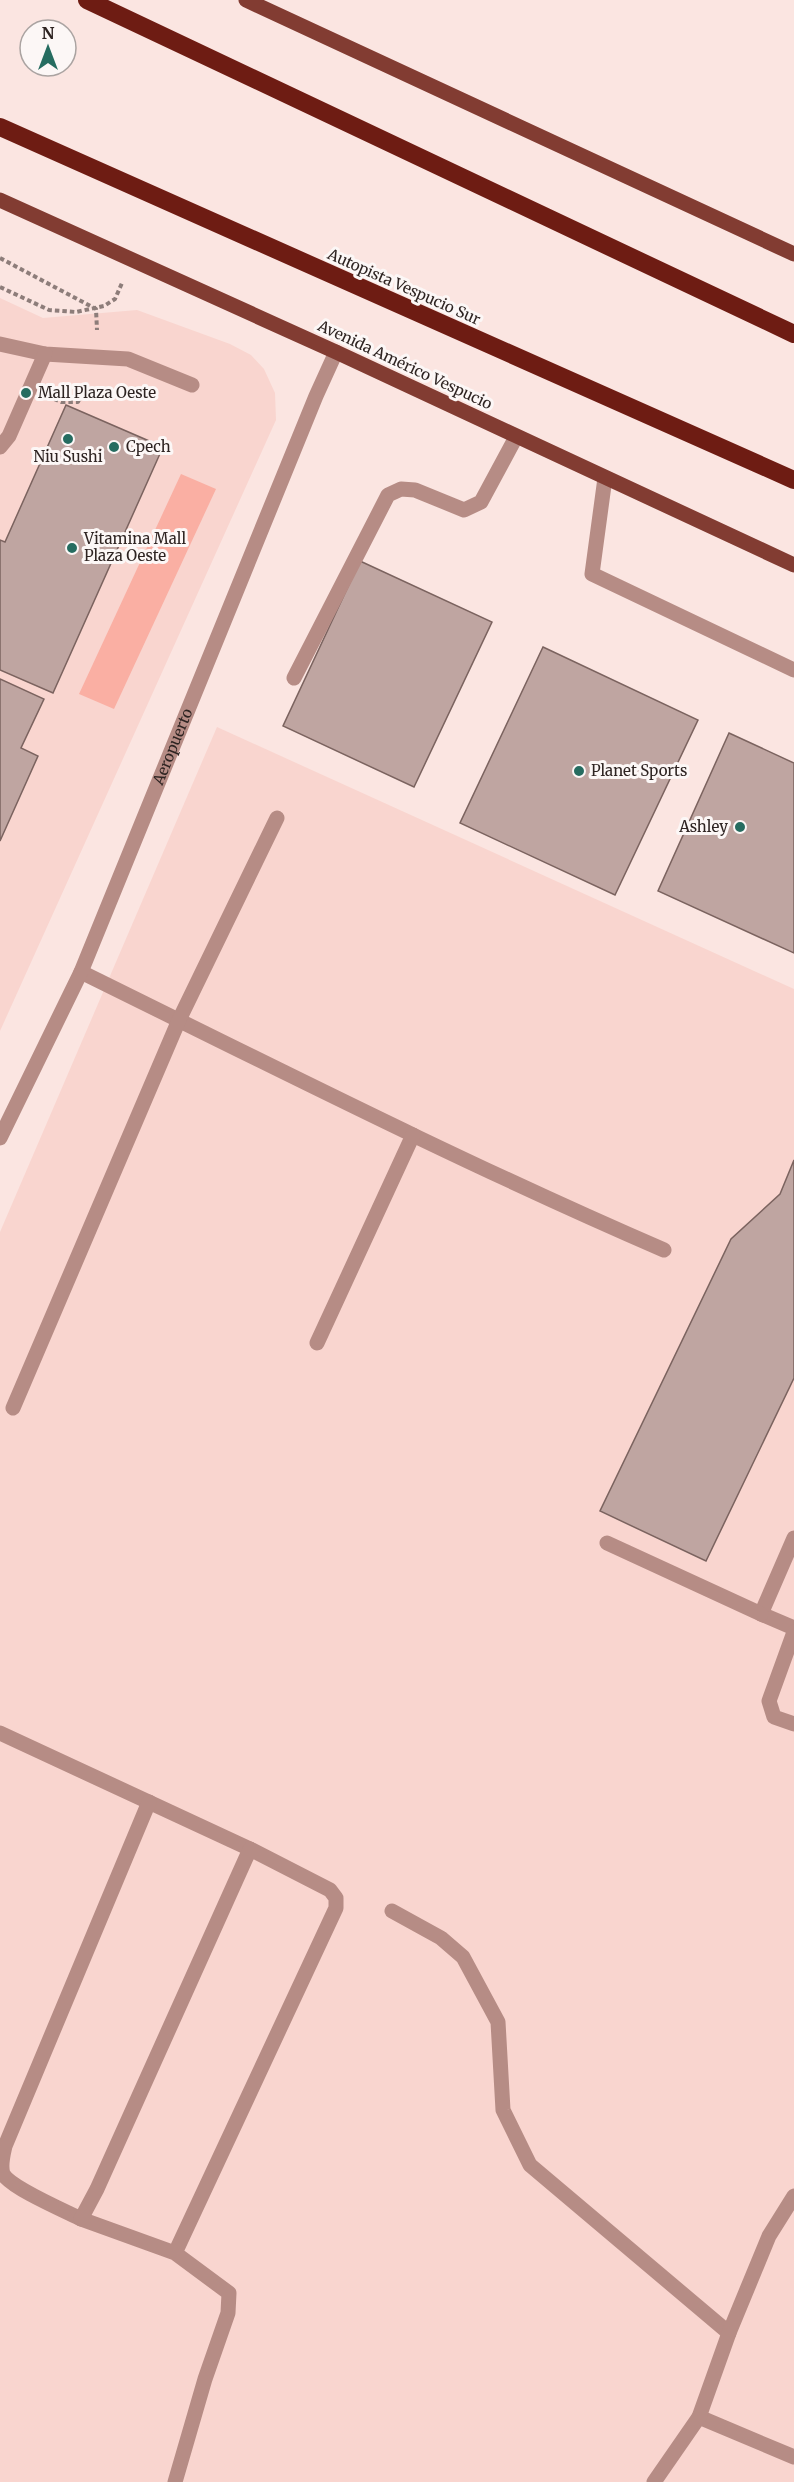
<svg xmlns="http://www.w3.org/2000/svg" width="794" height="2482" font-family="Merriweather,serif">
<rect width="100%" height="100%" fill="#fbe5e1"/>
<g fill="#f9d5cf">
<path d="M0 298 43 318 137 310 230 344 251 355 264 369 275 393 276 420 0 1031Z"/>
<path d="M217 727 794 989V2482H0V1232Z"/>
</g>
<path fill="#faafa3" d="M181 474 216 489 114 709 79 694Z"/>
<g fill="#bfa5a1" stroke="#7b635f" stroke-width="1.5">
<path d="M66 405 163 447 53 693 0 670V540L5 542Z"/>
<path d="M360 561 492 622 414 787 283 726Z"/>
<path d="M543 647 698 720 615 895 460 823Z"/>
<path d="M0 679 44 699 21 748 38 756 0 841Z"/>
<path d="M729 733 794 763V953L658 891Z"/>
<path d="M794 1160V1378L706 1561 600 1511 731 1239 780 1194Z"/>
</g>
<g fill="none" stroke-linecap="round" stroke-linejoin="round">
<g stroke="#8d7d7a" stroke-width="4" stroke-dasharray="4.5 3" stroke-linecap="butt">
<path d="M0 258 96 309 97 330"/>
<path d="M0 287 49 310 76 312 104 306 115 299 122 283"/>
<path d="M54 399 61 402H78L87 383"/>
</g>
<g stroke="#b68c85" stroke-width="15">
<path d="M0 344 45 354 128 359 192 385"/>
<path d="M0 447 9 436 45 354"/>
<path d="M605 478 592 574 794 670"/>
<path d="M294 678 388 495 401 489 415 490 464 510 481 502 516 437"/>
<path d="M81 972C274 1067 467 1165 664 1250"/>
<path id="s1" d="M0 1138 81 972 316 396 336 352"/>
<path d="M317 1343 413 1135"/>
<path d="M13 1408 179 1020 277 818"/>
<path d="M794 1538 761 1614 794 1628"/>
<path d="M607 1543 761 1614"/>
<path d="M794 1632 769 1701 774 1717 794 1724"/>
<path d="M0 1733 250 1849"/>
<path d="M392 1911 441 1938 463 1957 498 2022 503 2110 530 2165 729 2333"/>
<path d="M81 2219C65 2211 11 2188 3 2174 0 2165 3 2155 5 2146L149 1802"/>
<path d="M175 2253 336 1908V1898L330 1890 250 1849 97 2189 81 2219 175 2253 229 2293 228 2313 205 2379 175 2482"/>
<path d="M699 2417 794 2457"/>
<path d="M654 2482 699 2417 729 2333 769 2236 794 2196"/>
</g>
<g stroke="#823c32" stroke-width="15">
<path d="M246 0 794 254"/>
<path d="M0 200 336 352 794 565"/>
</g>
<g stroke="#6e1c13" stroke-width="18">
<path d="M87 0 794 334"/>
<path d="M0 127 794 480"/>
</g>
</g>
<g fill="#266c60" stroke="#fcf7f6" stroke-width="2">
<circle cx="26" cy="393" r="6"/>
<circle cx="68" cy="439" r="6"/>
<circle cx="114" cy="447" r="6"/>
<circle cx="72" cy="548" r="6"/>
<circle cx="579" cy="771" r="6"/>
<circle cx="740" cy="827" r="6"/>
</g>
<g text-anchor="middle" stroke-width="6" stroke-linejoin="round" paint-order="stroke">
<g font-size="15" fill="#2e2422" stroke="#fcf7f6">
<text transform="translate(404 287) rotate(24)" y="5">Autopista Vespucio Sur</text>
<text transform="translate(405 365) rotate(25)" y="5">Avenida Américo Vespucio</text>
<text dy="5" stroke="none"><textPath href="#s1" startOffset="428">Aeropuerto</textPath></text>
</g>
<g font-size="15" fill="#2e2422" stroke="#fcf7f6" text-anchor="start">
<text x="38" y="398">Mall Plaza Oeste</text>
<text x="126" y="452">Cpech</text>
<text x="68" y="462" text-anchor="middle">Niu Sushi</text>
<text x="84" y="544">Vitamina Mall<tspan x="84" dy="17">Plaza Oeste</tspan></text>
<text x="591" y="776">Planet Sports</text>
<text x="728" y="832" text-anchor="end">Ashley</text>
</g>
</g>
<g transform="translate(48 48)"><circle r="28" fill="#fcf7f6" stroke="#aaa3a1" stroke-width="1.5"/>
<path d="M0-4.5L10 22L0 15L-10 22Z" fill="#266c60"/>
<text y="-9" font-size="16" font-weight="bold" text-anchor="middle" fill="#2e2422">N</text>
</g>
</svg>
